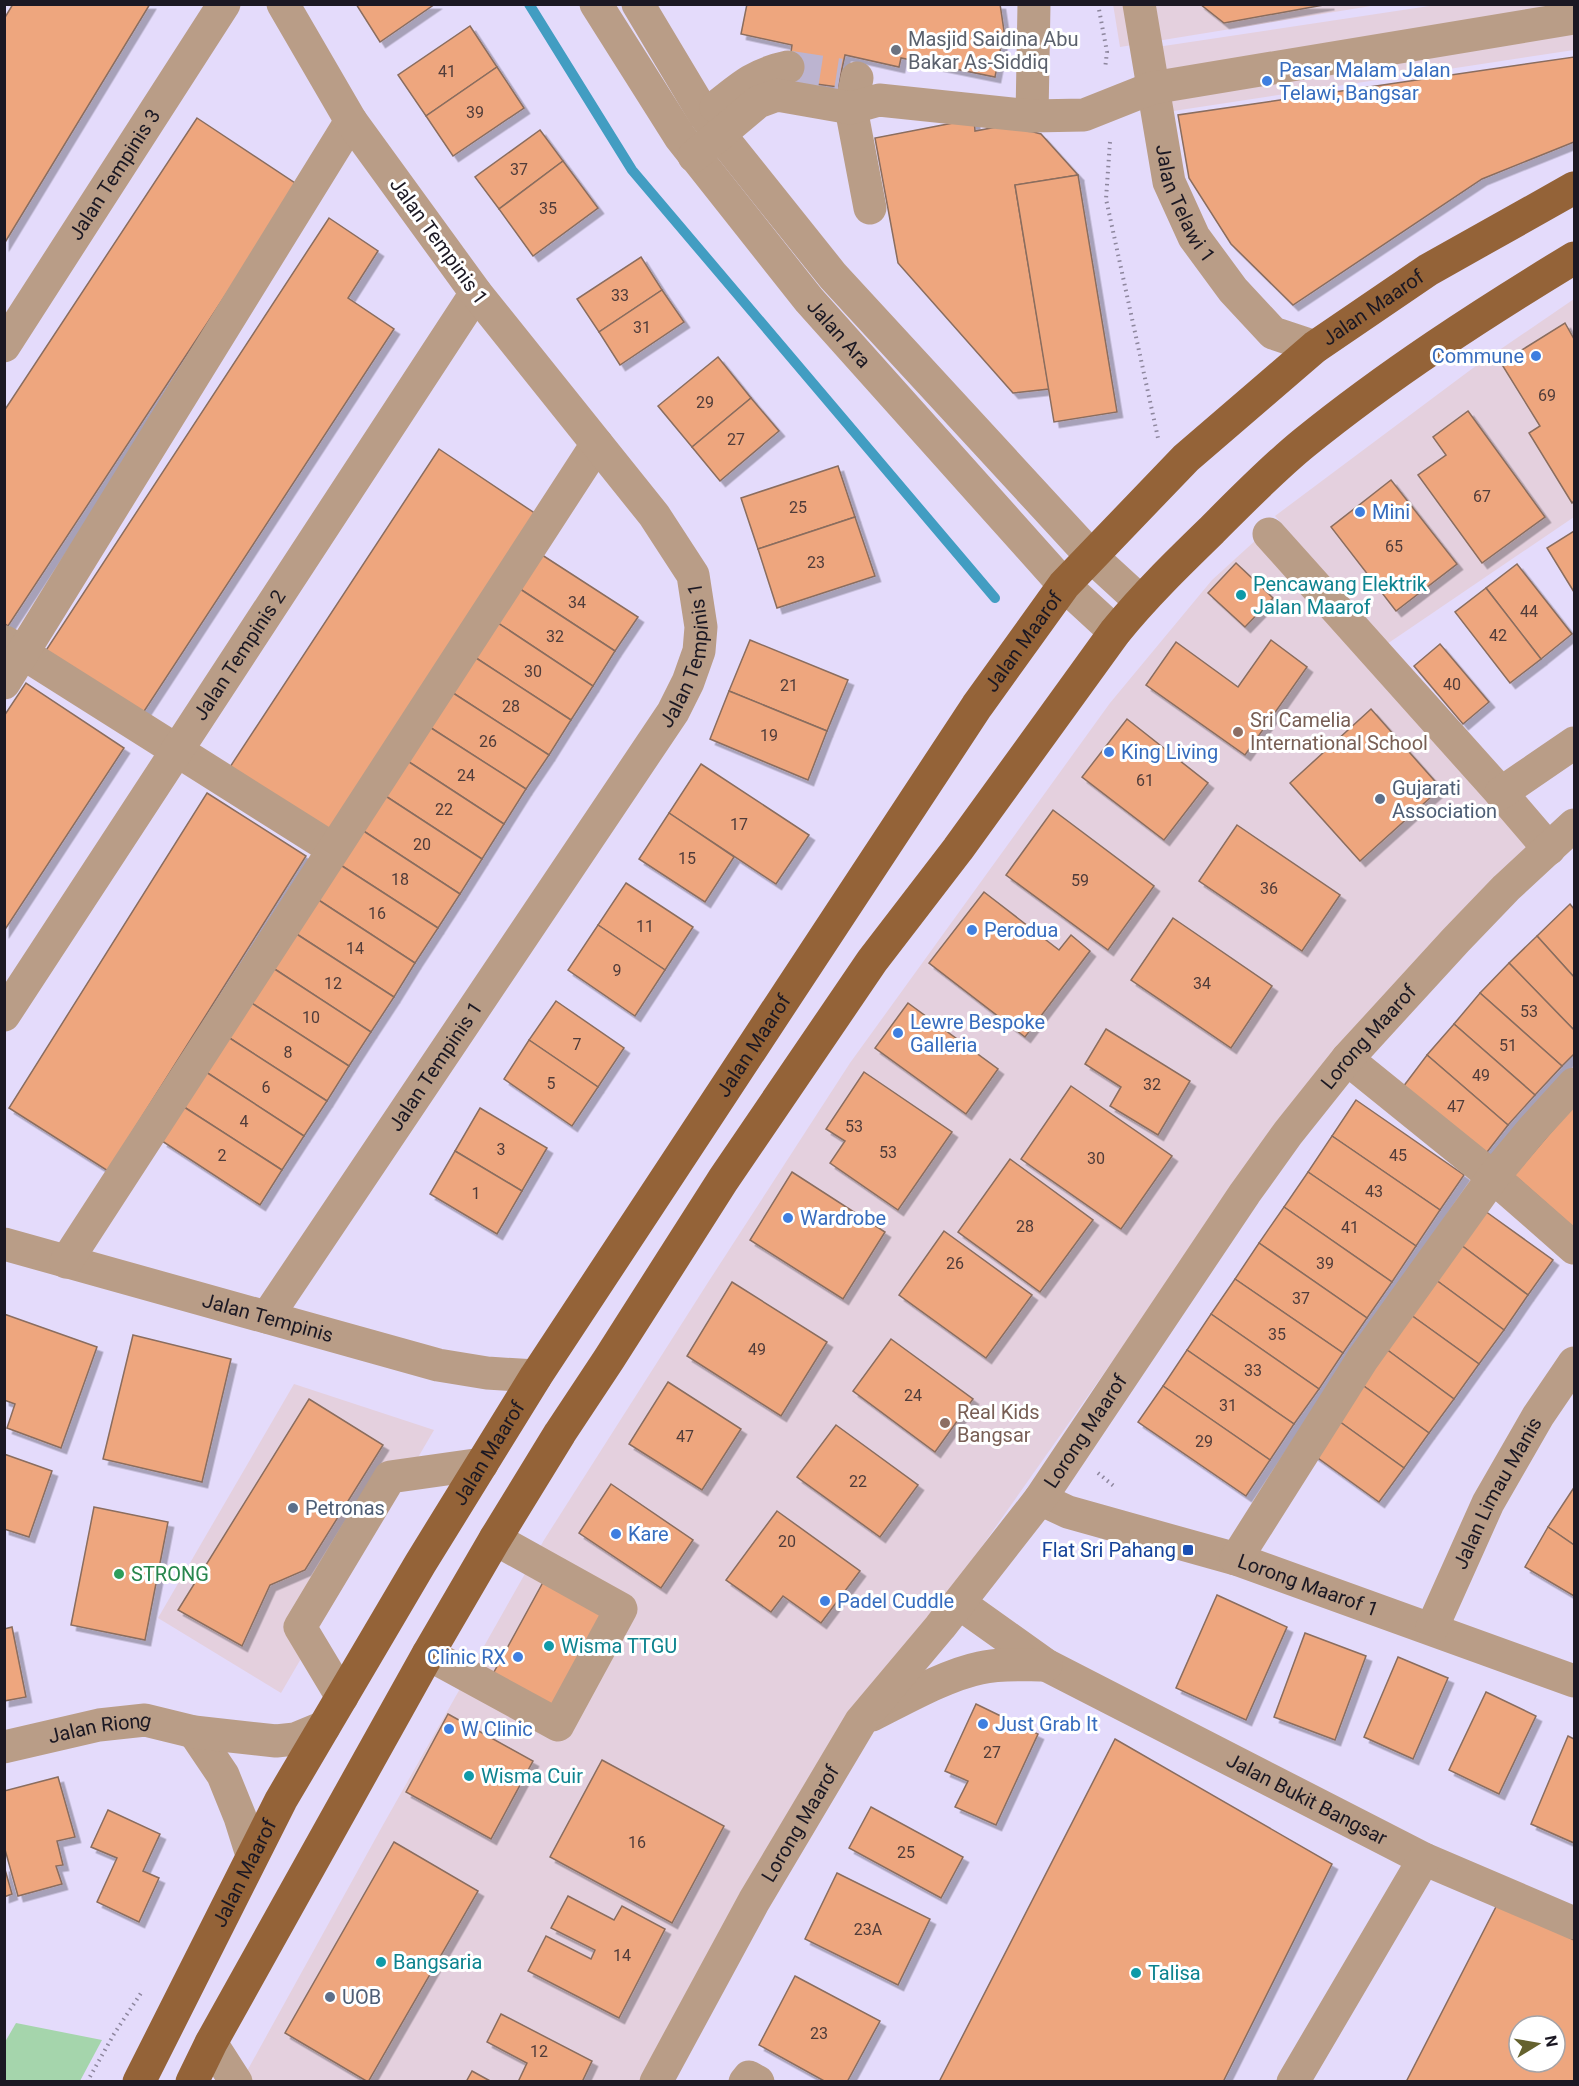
<svg xmlns="http://www.w3.org/2000/svg" width="1579" height="2086" font-family="Roboto,sans-serif">
<defs>
<filter id="shadow"><feDropShadow dx="5.5" dy="5.5" stdDeviation="0" flood-color="#0004"/></filter>
</defs>
<rect width="100%" height="100%" fill="#e4dbfb"/>
<g fill="#e4d0de">
<path d="M1113 4 1377 5 1120 47Z"/>
<path d="M1436 5H1574V50L1167 112 1157 47Z"/>
<path d="M1574 299V517L1387 644 1275 516 1473 368Z"/>
<path d="M1257 539 1529 844 1401 978 1188 1254 954 1586 641 2081 241 2082 383 1825 544 1540 707 1284 850 1063 1110 703 1212 580Z"/>
<path d="M294 1384 434 1430 281 1693 158 1618Z"/>
</g>
<path fill="#a5d5ac" d="M16 2023 102 2040 80 2081H5V2042Z"/>
<g fill="none" stroke-linecap="round" stroke-linejoin="round">
<path stroke="#429dc2" stroke-width="10" d="M529 4 632 170 995 598"/>
</g>
<g fill="#eea67e" stroke="#8a6d5e" stroke-width="1.5" fill-rule="evenodd" filter="url(#shadow)">
<path d="M13 4H150L4 244V19Z"/>
<path d="M356 4H435L380 42Z"/>
<path d="M747 4H1000L1004 31 995 77 901 58 899 67 845 55 838 87 787 80 792 45 741 34Z"/>
<path d="M1200 4H1329L1224 23Z"/>
<path d="M470 26 497 67 426 116 398 75Z"/>
<path d="M1574 57V142L1482 179 1293 305 1231 244 1189 178 1178 115Z"/>
<path d="M497 67 524 108 453 156 426 116Z"/>
<path d="M197 118 298 185 8 626 4 623V411Z"/>
<path d="M974 119 975 131 1007 125 1041 134 1078 175 1015 185 1049 389 1013 393 898 263 875 138Z"/>
<path d="M540 130 563 161 499 209 475 177Z"/>
<path d="M563 161 598 208 533 256 499 209Z"/>
<path d="M1078 175 1117 412 1054 422 1015 185Z"/>
<path d="M329 218 378 251 348 298 394 329 139 719 43 655Z"/>
<path d="M641 257 662 290 599 332 577 299Z"/>
<path d="M662 290 684 322 620 365 599 332Z"/>
<path d="M1565 323 1574 339V501L1572 503 1529 433 1540 426 1501 363Z"/>
<path d="M718 357 751 398 692 447 658 406Z"/>
<path d="M751 398 779 431 720 481 692 447Z"/>
<path d="M1468 411 1545 517 1482 563 1418 475 1446 455 1433 437Z"/>
<path d="M439 449 539 516 331 834 230 767Z"/>
<path d="M838 466 855 517 758 549 741 498Z"/>
<path d="M1391 480 1457 564 1396 611 1331 527Z"/>
<path d="M855 517 875 576 777 608 758 549Z"/>
<path d="M1574 531V592L1547 548Z"/>
<path d="M539 553 638 617 615 651 517 587Z"/>
<path d="M1236 563 1273 598 1245 627 1208 593Z"/>
<path d="M1517 564 1572 634 1541 659 1486 588Z"/>
<path d="M517 587 615 651 593 686 495 621Z"/>
<path d="M1486 588 1541 659 1510 683 1455 612Z"/>
<path d="M495 621 593 686 571 720 473 656Z"/>
<path d="M750 640 848 680 827 731 729 691Z"/>
<path d="M1271 640 1307 667 1245 755 1146 685 1176 642 1238 687Z"/>
<path d="M1440 644 1489 702 1463 724 1414 666Z"/>
<path d="M473 656 571 720 549 755 450 691Z"/>
<path d="M26 683 124 748 4 931V716Z"/>
<path d="M450 691 549 755 526 789 428 726Z"/>
<path d="M729 691 827 731 808 780 710 739Z"/>
<path d="M1371 709 1441 788 1360 861 1290 783Z"/>
<path d="M1127 719 1208 783 1164 840 1082 777Z"/>
<path d="M428 726 526 789 504 824 406 760Z"/>
<path d="M406 760 504 824 482 859 384 795Z"/>
<path d="M701 764 809 835 776 884 669 813Z"/>
<path d="M207 793 306 856 108 1171 9 1108Z"/>
<path d="M384 795 482 859 460 894 362 830Z"/>
<path d="M1053 810 1154 886 1108 950 1006 875Z"/>
<path d="M669 813 734 857 705 902 639 859Z"/>
<path d="M1237 825 1340 895 1302 951 1199 881Z"/>
<path d="M362 830 460 894 438 928 339 864Z"/>
<path d="M339 864 438 928 415 963 317 899Z"/>
<path d="M626 883 693 927 665 970 598 925Z"/>
<path d="M984 892 1059 950 1071 935 1090 951 1025 1037 929 963Z"/>
<path d="M317 899 415 963 394 997 295 933Z"/>
<path d="M1570 904 1574 909V977L1537 936Z"/>
<path d="M1173 918 1272 986 1231 1048 1131 980Z"/>
<path d="M598 925 665 970 635 1016 568 970Z"/>
<path d="M295 933 394 997 371 1032 273 968Z"/>
<path d="M1537 936 1574 977V1030L1509 963Z"/>
<path d="M1509 963 1574 1030V1054L1562 1066 1480 993Z"/>
<path d="M273 968 371 1032 349 1066 250 1002Z"/>
<path d="M1480 993 1562 1066 1535 1095 1454 1024Z"/>
<path d="M556 1001 624 1048 598 1087 529 1040Z"/>
<path d="M250 1002 349 1066 327 1101 228 1037Z"/>
<path d="M908 1003 998 1069 966 1114 875 1048Z"/>
<path d="M1454 1024 1535 1095 1508 1125 1427 1055Z"/>
<path d="M1106 1029 1190 1081 1158 1135 1110 1106 1121 1087 1085 1064Z"/>
<path d="M228 1037 327 1101 304 1136 206 1072Z"/>
<path d="M529 1040 598 1087 572 1126 504 1079Z"/>
<path d="M1427 1055 1508 1125 1484 1156 1403 1087Z"/>
<path d="M206 1072 304 1136 282 1170 184 1107Z"/>
<path d="M864 1072 952 1132 898 1210 830 1163 845 1141 826 1129Z"/>
<path d="M1071 1086 1172 1156 1121 1229 1021 1159Z"/>
<path d="M1356 1100 1464 1175 1440 1210 1332 1136Z"/>
<path d="M1574 1105V1228L1514 1175Z"/>
<path d="M184 1107 282 1170 260 1205 162 1141Z"/>
<path d="M480 1108 547 1148 522 1191 455 1151Z"/>
<path d="M1332 1136 1440 1210 1416 1246 1308 1172Z"/>
<path d="M455 1151 522 1191 497 1234 430 1194Z"/>
<path d="M1010 1159 1093 1220 1040 1292 958 1232Z"/>
<path d="M792 1172 885 1232 843 1299 750 1240Z"/>
<path d="M1308 1172 1416 1246 1392 1282 1284 1207Z"/>
<path d="M1284 1207 1392 1282 1367 1318 1259 1243Z"/>
<path d="M1485 1211 1553 1260 1528 1295 1461 1245Z"/>
<path d="M944 1231 1032 1295 986 1358 899 1295Z"/>
<path d="M1259 1243 1367 1318 1343 1353 1235 1279Z"/>
<path d="M1461 1245 1528 1295 1504 1330 1436 1280Z"/>
<path d="M1235 1279 1343 1353 1319 1389 1211 1314Z"/>
<path d="M1436 1280 1504 1330 1479 1364 1411 1315Z"/>
<path d="M732 1282 827 1342 781 1416 687 1356Z"/>
<path d="M4 1314 97 1347 61 1448 7 1428 15 1404 4 1400Z"/>
<path d="M1211 1314 1319 1389 1294 1424 1187 1350Z"/>
<path d="M1411 1315 1479 1364 1454 1399 1386 1349Z"/>
<path d="M133 1335 231 1359 202 1482 103 1459Z"/>
<path d="M891 1339 973 1399 935 1452 853 1391Z"/>
<path d="M1386 1349 1454 1399 1429 1433 1361 1384Z"/>
<path d="M1187 1350 1294 1424 1270 1460 1163 1386Z"/>
<path d="M668 1382 741 1429 702 1490 629 1444Z"/>
<path d="M1361 1384 1429 1433 1404 1468 1336 1419Z"/>
<path d="M1163 1386 1270 1460 1246 1496 1138 1422Z"/>
<path d="M309 1399 383 1445 305 1570 270 1585 242 1646 178 1610Z"/>
<path d="M1336 1419 1404 1468 1379 1502 1311 1453Z"/>
<path d="M836 1425 918 1485 880 1537 797 1477Z"/>
<path d="M4 1454 52 1471 29 1537 4 1529Z"/>
<path d="M611 1484 693 1540 661 1588 579 1533Z"/>
<path d="M1573 1489 1574 1490V1545L1548 1527Z"/>
<path d="M94 1507 168 1522 145 1640 71 1625Z"/>
<path d="M777 1511 860 1571 821 1623 783 1596 771 1612 726 1580Z"/>
<path d="M1548 1527 1574 1545V1596L1525 1567Z"/>
<path d="M547 1575 609 1609 550 1717 488 1683Z"/>
<path d="M1217 1595 1287 1627 1246 1720 1176 1688Z"/>
<path d="M12 1627 26 1697 4 1701V1629Z"/>
<path d="M1305 1633 1366 1656 1335 1740 1274 1717Z"/>
<path d="M1398 1657 1448 1678 1413 1759 1364 1737Z"/>
<path d="M1486 1692 1536 1716 1499 1794 1449 1770Z"/>
<path d="M976 1704 1038 1734 996 1825 955 1807 968 1781 945 1771Z"/>
<path d="M448 1714 533 1761 491 1839 406 1792Z"/>
<path d="M1568 1736 1574 1739V1843L1531 1824Z"/>
<path d="M1115 1739 1332 1864 1223 2082H939Z"/>
<path d="M602 1760 724 1826 672 1923 550 1857Z"/>
<path d="M58 1777 75 1837 57 1841 63 1865 56 1866 62 1884 18 1896 4 1846V1791Z"/>
<path d="M871 1807 963 1857 941 1898 849 1848Z"/>
<path d="M108 1810 160 1834 143 1871 159 1878 139 1922 97 1902 117 1858 91 1847Z"/>
<path d="M394 1842 478 1891 368 2082 285 2033Z"/>
<path d="M4 1866 12 1894 4 1897Z"/>
<path d="M837 1873 930 1919 898 1985 805 1939Z"/>
<path d="M568 1896 614 1920 622 1906 665 1929 619 2018 528 1971 546 1936 591 1959 595 1950 551 1928Z"/>
<path d="M1499 1901 1574 1940V2082H1406ZM1519 2026H1555V2062H1519Z"/>
<path d="M795 1976 880 2021 847 2082H826L759 2045Z"/>
<path d="M501 2014 592 2061 582 2082H518L527 2063 487 2042Z"/>
<path d="M472 2071 492 2082H466Z"/>
</g>
<g fill="none" stroke-linecap="round" stroke-linejoin="round">
<path stroke="#bcb4d0" stroke-width="33" stroke-dasharray="33 16" stroke-linecap="butt" d="M788 67 840 75"/>
<g stroke="#8d869d" stroke-width="4" stroke-dasharray="1.5 4.5" stroke-linecap="butt">
<path d="M1098 4 1107 52 1105 69"/>
<path d="M1110 142 1106 199 1158 438"/>
<path d="M1098 1473 1115 1487"/>
<path d="M87 2082 114 2034 143 1990"/>
</g>
<g stroke="#b99d87" stroke-width="33">
<path id="s1" d="M596 4 680 137 809 300 1064 585 1115 632"/>
<path d="M638 4 705 116 833 276 1092 557 1140 601"/>
<path id="s2" d="M1139 4 1169 182 1194 237 1233 290 1273 333 1315 347"/>
<path d="M857 78 851 108 870 208"/>
<path d="M716 107C742 86 755 74 788 67"/>
<path d="M1032 116 1034 4"/>
<path d="M694 156 758 102 777 95 851 108 879 100 1032 116 1084 115 1152 88 1574 18"/>
<path id="s3" d="M4 346 224 4"/>
<path d="M1269 534 1501 793 1549 849"/>
<path d="M5 642 333 849"/>
<path d="M4 683 351 121"/>
<path d="M1501 793 1574 743"/>
<path id="s4" d="M4 1015 476 293"/>
<path d="M1347 1059 1493 1177 1574 1248"/>
<path id="s5" d="M4 1244 438 1365 487 1373 536 1376"/>
<path d="M66 1262 597 444"/>
<path id="s6" d="M267 1317 673 712 688 682 699 651 701 627 693 575 654 515 476 293 351 121 283 4"/>
<path id="s7" d="M1040 1499 1068 1512 1236 1559 1574 1681"/>
<path d="M1236 1559 1362 1360 1493 1177 1533 1129 1574 1084"/>
<path id="s8" d="M959 1603 1046 1665 1424 1859 1574 1923"/>
<path id="s9" d="M1432 1628 1488 1503 1538 1416 1574 1363"/>
<path d="M428 1654 558 1725 621 1609 495 1539"/>
<path d="M342 1697 300 1627 390 1477 482 1464"/>
<path d="M872 1715C904 1699 946 1675 980 1668 1002 1663 1024 1665 1046 1665"/>
<path d="M194 1732 223 1775 240 1817 252 1855"/>
<path id="s10" d="M4 1747 99 1725 145 1720 194 1732 276 1741 295 1739 324 1727"/>
<path d="M211 2043 236 2082"/>
<path id="s11" d="M656 2082 754 1901 861 1721 940 1627 1040 1499 1245 1193 1288 1133 1347 1059 1456 940 1506 888 1574 825"/>
<path d="M745 2082 749 2077 758 2082"/>
<path d="M1293 2082 1424 1859"/>
</g>
<g stroke="#946338" stroke-width="33">
<path id="s12" d="M139 2082 281 1800 420 1564 536 1376 977 706 1064 585 1186 458 1315 347 1428 270 1574 188"/>
<path d="M192 2082 211 2043 428 1654 495 1539 560 1433 609 1359 723 1180 872 961 958 849 1115 632C1145 595 1178 563 1212 530 1242 500 1272 469 1304 443 1389 374 1482 314 1574 258"/>
</g>
</g>
<circle fill="#6b7280" stroke="#fff" stroke-width="2" cx="896" cy="50" r="6"/>
<g fill="#3f7fe0" stroke="#fff" stroke-width="2">
<circle cx="1267" cy="81" r="6"/>
<circle cx="1536" cy="356" r="6"/>
<circle cx="1360" cy="512" r="6"/>
<circle cx="1109" cy="752" r="6"/>
<circle cx="972" cy="930" r="6"/>
<circle cx="898" cy="1033" r="6"/>
<circle cx="788" cy="1218" r="6"/>
<circle cx="616" cy="1534" r="6"/>
<circle cx="825" cy="1601" r="6"/>
<circle cx="518" cy="1657" r="6"/>
<circle cx="983" cy="1724" r="6"/>
<circle cx="449" cy="1729" r="6"/>
</g>
<g fill="#0f9aa8" stroke="#fff" stroke-width="2">
<circle cx="1241" cy="595" r="6"/>
<circle cx="549" cy="1646" r="6"/>
<circle cx="469" cy="1776" r="6"/>
<circle cx="381" cy="1962" r="6"/>
<circle cx="1136" cy="1973" r="6"/>
</g>
<g fill="#8d6e63" stroke="#fff" stroke-width="2">
<circle cx="1238" cy="732" r="6"/>
<circle cx="945" cy="1423" r="6"/>
</g>
<g fill="#5c6f8a" stroke="#fff" stroke-width="2">
<circle cx="1380" cy="799" r="6"/>
<circle cx="293" cy="1508" r="6"/>
<circle cx="330" cy="1997" r="6"/>
</g>
<rect fill="#1a4fb4" stroke="#fff" stroke-width="2" x="1182" y="1544" width="12" height="12" rx="3"/>
<circle fill="#2e9e5b" stroke="#fff" stroke-width="2" cx="119" cy="1574" r="6"/>
<g text-anchor="middle" stroke-width="6" stroke-linejoin="round" paint-order="stroke">
<g font-size="16" fill="#503c3a">
<text x="447" y="77">41</text>
<text x="475" y="118">39</text>
<text x="519" y="175">37</text>
<text x="548" y="214">35</text>
<text x="620" y="301">33</text>
<text x="642" y="333">31</text>
<text x="1547" y="401">69</text>
<text x="705" y="408">29</text>
<text x="736" y="445">27</text>
<text x="1482" y="502">67</text>
<text x="798" y="513">25</text>
<text x="1394" y="552">65</text>
<text x="816" y="568">23</text>
<text x="577" y="608">34</text>
<text x="1529" y="617">44</text>
<text x="1498" y="641">42</text>
<text x="555" y="642">32</text>
<text x="533" y="677">30</text>
<text x="1452" y="690">40</text>
<text x="789" y="691">21</text>
<text x="511" y="712">28</text>
<text x="769" y="741">19</text>
<text x="488" y="747">26</text>
<text x="466" y="781">24</text>
<text x="1145" y="786">61</text>
<text x="444" y="815">22</text>
<text x="739" y="830">17</text>
<text x="422" y="850">20</text>
<text x="687" y="864">15</text>
<text x="400" y="885">18</text>
<text x="1080" y="886">59</text>
<text x="1269" y="894">36</text>
<text x="377" y="919">16</text>
<text x="645" y="932">11</text>
<text x="355" y="954">14</text>
<text x="617" y="976">9</text>
<text x="333" y="989">12</text>
<text x="1202" y="989">34</text>
<text x="1529" y="1017">53</text>
<text x="311" y="1023">10</text>
<text x="577" y="1050">7</text>
<text x="1508" y="1051">51</text>
<text x="288" y="1058">8</text>
<text x="1481" y="1081">49</text>
<text x="551" y="1089">5</text>
<text x="1152" y="1090">32</text>
<text x="266" y="1093">6</text>
<text x="1456" y="1112">47</text>
<text x="244" y="1127">4</text>
<text x="854" y="1132">53</text>
<text x="501" y="1155">3</text>
<text x="888" y="1158">53</text>
<text x="222" y="1161">2</text>
<text x="1398" y="1161">45</text>
<text x="1096" y="1164">30</text>
<text x="1374" y="1197">43</text>
<text x="476" y="1199">1</text>
<text x="1025" y="1232">28</text>
<text x="1350" y="1233">41</text>
<text x="955" y="1269">26</text>
<text x="1325" y="1269">39</text>
<text x="1301" y="1304">37</text>
<text x="1277" y="1340">35</text>
<text x="757" y="1355">49</text>
<text x="1253" y="1376">33</text>
<text x="913" y="1401">24</text>
<text x="1228" y="1411">31</text>
<text x="685" y="1442">47</text>
<text x="1204" y="1447">29</text>
<text x="858" y="1487">22</text>
<text x="787" y="1547">20</text>
<text x="992" y="1758">27</text>
<text x="637" y="1848">16</text>
<text x="906" y="1858">25</text>
<text x="868" y="1935">23A</text>
<text x="622" y="1961">14</text>
<text x="819" y="2039">23</text>
<text x="539" y="2057">12</text>
</g>
<g font-size="20" fill="#5b616d" stroke="#fff" text-anchor="start">
<text x="908" y="46">Masjid Saidina Abu<tspan x="908" dy="23">Bakar As-Siddiq</tspan></text>
</g>
<g font-size="20" fill="#366cbe" stroke="#fff" text-anchor="start">
<text x="1279" y="77">Pasar Malam Jalan<tspan x="1279" dy="23">Telawi, Bangsar</tspan></text>
<text x="1524" y="363" text-anchor="end">Commune</text>
<text x="1372" y="519">Mini</text>
<text x="1121" y="759">King Living</text>
<text x="984" y="937">Perodua</text>
<text x="910" y="1029">Lewre Bespoke<tspan x="910" dy="23">Galleria</tspan></text>
<text x="800" y="1225">Wardrobe</text>
<text x="628" y="1541">Kare</text>
<text x="837" y="1608">Padel Cuddle</text>
<text x="506" y="1664" text-anchor="end">Clinic RX</text>
<text x="995" y="1731">Just Grab It</text>
<text x="461" y="1736">W Clinic</text>
</g>
<g font-size="20" fill="#1b1823" stroke="#fff">
<text dy="7" stroke="none"><textPath href="#s3" startOffset="204">Jalan Tempinis 3</textPath></text>
<text dy="7" stroke="none"><textPath href="#s2" startOffset="206">Jalan Telawi 1</textPath></text>
<text transform="translate(439 241) rotate(54)" y="7">Jalan Tempinis 1</text>
<text dy="7" stroke="none"><textPath href="#s12" startOffset="2178">Jalan Maarof</textPath></text>
<text dy="7" stroke="none"><textPath href="#s1" startOffset="410">Jalan Ara</textPath></text>
<text dy="7" stroke="none"><textPath href="#s12" startOffset="1692">Jalan Maarof</textPath></text>
<text dy="7" stroke="none"><textPath href="#s4" startOffset="430">Jalan Tempinis 2</textPath></text>
<text dy="7" stroke="none"><textPath href="#s6" startOffset="788">Jalan Tempinis 1</textPath></text>
<text dy="7" stroke="none"><textPath href="#s11" startOffset="1268">Lorong Maarof</textPath></text>
<text dy="7" stroke="none"><textPath href="#s12" startOffset="1206">Jalan Maarof</textPath></text>
<text dy="7" stroke="none"><textPath href="#s6" startOffset="302">Jalan Tempinis 1</textPath></text>
<text dy="7" stroke="none"><textPath href="#s5" startOffset="274">Jalan Tempinis</textPath></text>
<text dy="7" stroke="none"><textPath href="#s11" startOffset="782">Lorong Maarof</textPath></text>
<text dy="7" stroke="none"><textPath href="#s12" startOffset="720">Jalan Maarof</textPath></text>
<text dy="7" stroke="none"><textPath href="#s9" startOffset="150">Jalan Limau Manis</textPath></text>
<text dy="7" stroke="none"><textPath href="#s7" startOffset="282">Lorong Maarof 1</textPath></text>
<text dy="7" stroke="none"><textPath href="#s10" startOffset="98">Jalan Riong</textPath></text>
<text dy="7" stroke="none"><textPath href="#s8" startOffset="400">Jalan Bukit Bangsar</textPath></text>
<text dy="7" stroke="none"><textPath href="#s11" startOffset="296">Lorong Maarof</textPath></text>
<text dy="7" stroke="none"><textPath href="#s12" startOffset="234">Jalan Maarof</textPath></text>
</g>
<g font-size="20" fill="#0d838f" stroke="#fff" text-anchor="start">
<text x="1253" y="591">Pencawang Elektrik<tspan x="1253" dy="23">Jalan Maarof</tspan></text>
<text x="561" y="1653">Wisma TTGU</text>
<text x="481" y="1783">Wisma Cuir</text>
<text x="393" y="1969">Bangsaria</text>
<text x="1148" y="1980">Talisa</text>
</g>
<g font-size="20" fill="#785e54" stroke="#fff" text-anchor="start">
<text x="1250" y="727">Sri Camelia<tspan x="1250" dy="23">International School</tspan></text>
<text x="957" y="1419">Real Kids<tspan x="957" dy="23">Bangsar</tspan></text>
</g>
<g font-size="20" fill="#4e5e75" stroke="#fff" text-anchor="start">
<text x="1392" y="795">Gujarati<tspan x="1392" dy="23">Association</tspan></text>
<text x="305" y="1515">Petronas</text>
<text x="342" y="2004">UOB</text>
</g>
<g font-size="20" fill="#164399" stroke="#fff" text-anchor="end">
<text x="1176" y="1557">Flat Sri Pahang</text>
</g>
<g font-size="20" fill="#27864d" stroke="#fff" text-anchor="start">
<text x="131" y="1581">STRONG</text>
</g>
</g>
<rect width="1579" height="2086" fill="none" stroke="#1b1823" stroke-width="12"/>
<g transform="translate(1537 2044) rotate(79)"><circle r="28" fill="#ffffff" stroke="#a4a3a7" stroke-width="1.5"/>
<path d="M0-4.5L10 22L0 15L-10 22Z" fill="#65622e"/>
<text y="-9" font-size="16" font-weight="bold" text-anchor="middle" fill="#1b1823">N</text>
</g>
</svg>
